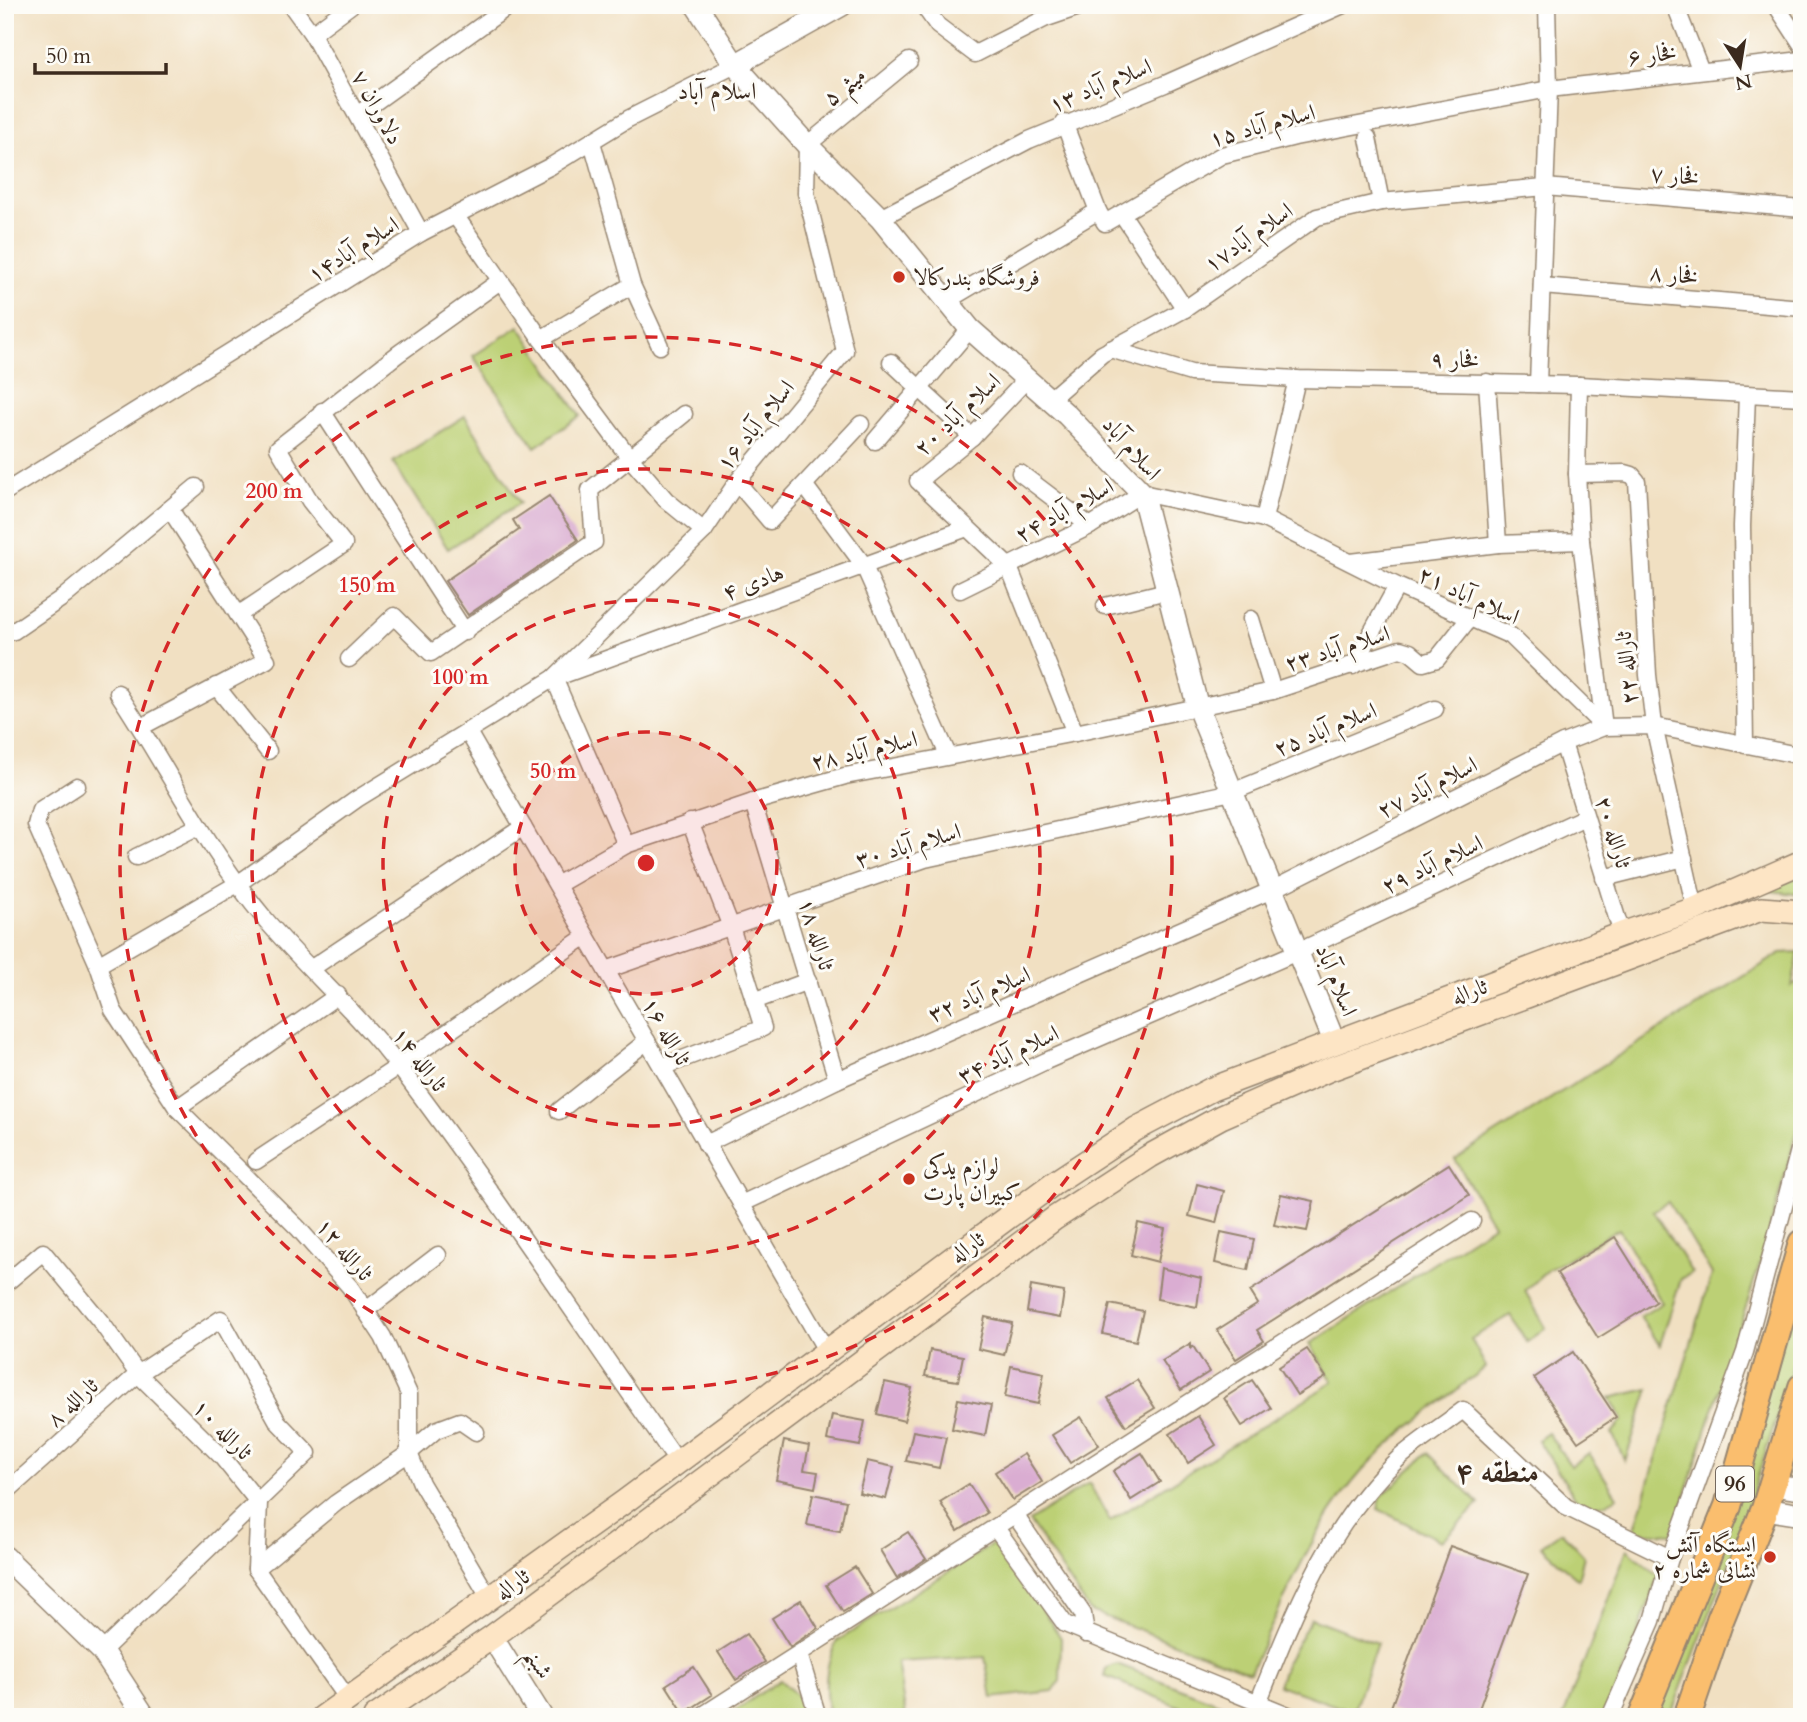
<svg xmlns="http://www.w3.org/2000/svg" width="1807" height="1722" font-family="Cardo,Amiri,serif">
<rect width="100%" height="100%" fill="#fdfcf7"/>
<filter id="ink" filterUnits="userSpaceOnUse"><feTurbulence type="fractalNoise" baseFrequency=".0143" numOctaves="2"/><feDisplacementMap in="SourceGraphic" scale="14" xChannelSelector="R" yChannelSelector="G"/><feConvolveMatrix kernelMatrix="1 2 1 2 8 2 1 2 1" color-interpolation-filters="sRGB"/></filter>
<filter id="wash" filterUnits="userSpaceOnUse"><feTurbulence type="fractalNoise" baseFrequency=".00686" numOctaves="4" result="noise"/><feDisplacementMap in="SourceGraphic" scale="28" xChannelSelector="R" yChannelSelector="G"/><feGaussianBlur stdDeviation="1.57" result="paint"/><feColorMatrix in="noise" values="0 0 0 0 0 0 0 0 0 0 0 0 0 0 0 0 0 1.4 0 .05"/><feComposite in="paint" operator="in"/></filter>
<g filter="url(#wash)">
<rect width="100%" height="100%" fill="#f1e0c2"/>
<g fill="#bcd074" stroke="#7c7d49" stroke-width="2">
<path d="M519 326 580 416 535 447 473 356Z"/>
<path d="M465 416 520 503 448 549 393 462Z"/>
<path d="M1802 873V895L1764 890Z"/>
<path d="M1799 952 1792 986 1802 981V1114L1761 1260 1673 1534 1634 1532 1712 1274 1668 1202 1653 1211 1692 1273 1681 1279 1660 1345 1640 1317 1662 1303 1619 1229 1548 1270 1525 1291 1546 1328 1527 1342 1510 1315 1471 1339 1486 1367C1440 1404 1390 1437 1352 1483 1307 1538 1281 1608 1250 1672L1090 1611 1029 1521 1089 1483 1110 1521 1333 1382 1310 1344 1493 1225 1455 1159 1781 953Z"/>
<path d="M1802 1278V1333L1790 1376 1735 1548 1670 1717H1656Z"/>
<path d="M1649 1389 1625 1461 1612 1433 1623 1420 1610 1398Z"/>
<path d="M1548 1433 1571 1466 1589 1453 1617 1497C1603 1506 1594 1509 1578 1502L1538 1440Z"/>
<path d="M1428 1453 1479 1504 1441 1541 1378 1509 1381 1497Z"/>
<path d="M1561 1531 1584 1556 1578 1579 1541 1546Z"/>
<path d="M998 1541 1061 1638 1060 1681 1053 1691 992 1698 985 1657 897 1662 906 1717H829C824 1690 824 1665 837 1641Z"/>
<path d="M1627 1549 1659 1576 1606 1717H1563Z"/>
<path d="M1311 1618 1377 1643 1353 1712 1278 1685 1285 1665Z"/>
<path d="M1117 1664 1255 1717H1205L1104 1676 1106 1668Z"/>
<path d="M780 1680 800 1698 804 1717H726Z"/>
</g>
<g id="blocks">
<g fill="#daadd2">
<path d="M549 496 578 540 468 615 445 581 519 530 513 520Z"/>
<path d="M1449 1164 1469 1195 1257 1330 1264 1341 1236 1359 1217 1330 1258 1304 1250 1291Z"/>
<path d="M1197 1184 1224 1191 1216 1223 1189 1216Z"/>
<path d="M1281 1194 1314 1201 1307 1231 1274 1225Z"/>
<path d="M1138 1223 1165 1229 1158 1262 1131 1255Z"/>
<path d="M1221 1232 1254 1239 1248 1270 1215 1263Z"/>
<path d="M1615 1237 1656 1302 1598 1338 1557 1273Z"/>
<path d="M1161 1268 1201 1278 1197 1307 1157 1299Z"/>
<path d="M1031 1286 1064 1292 1060 1318 1027 1312Z"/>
<path d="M1110 1304 1143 1311 1136 1341 1103 1334Z"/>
<path d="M985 1317 1012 1323 1004 1355 978 1349Z"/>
<path d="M1191 1343V1348L1193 1346 1209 1372 1181 1390 1162 1361Z"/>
<path d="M1307 1349 1326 1377 1297 1395 1279 1367Z"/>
<path d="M930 1350 963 1356 958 1381 925 1376Z"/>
<path d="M1573 1352 1616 1417 1578 1442 1534 1378Z"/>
<path d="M1011 1366 1044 1373 1038 1404 1005 1397Z"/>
<path d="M1137 1380 1155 1408 1126 1426 1108 1398Z"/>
<path d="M1252 1380 1271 1408 1242 1426 1224 1398Z"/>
<path d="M885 1382 912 1388 904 1421 877 1414Z"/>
<path d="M958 1399 991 1405 985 1436 952 1429Z"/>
<path d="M832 1415 865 1421 860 1446 827 1440Z"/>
<path d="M1198 1416 1216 1445 1188 1463 1170 1434Z"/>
<path d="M1081 1417 1099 1445 1070 1463 1052 1435Z"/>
<path d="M913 1431 946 1437 939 1468 906 1461Z"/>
<path d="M784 1441 809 1446 804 1470 818 1472 815 1488 776 1480Z"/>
<path d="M1142 1453 1160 1482 1131 1500 1113 1471Z"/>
<path d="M1024 1454 1042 1482 1013 1500 995 1472Z"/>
<path d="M867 1461 894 1467 886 1499 859 1493Z"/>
<path d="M969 1484 987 1513 958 1531 940 1502Z"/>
<path d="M813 1494 846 1501 840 1531 807 1525Z"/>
<path d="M908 1532 926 1559 897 1578 880 1550Z"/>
<path d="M1450 1546 1528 1574 1476 1717H1410L1390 1710Z"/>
<path d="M855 1567 872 1594 843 1612 826 1585Z"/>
<path d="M801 1600 818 1628 790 1647 772 1618Z"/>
<path d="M746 1634 765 1662 736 1680 718 1652Z"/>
<path d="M694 1667 712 1695 684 1713 666 1685Z"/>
</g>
</g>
</g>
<g filter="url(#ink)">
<use href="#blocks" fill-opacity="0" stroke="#968570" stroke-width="2"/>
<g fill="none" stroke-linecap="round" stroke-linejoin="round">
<g stroke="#968570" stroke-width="19">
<g id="minor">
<path d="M291 5 312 34 421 233"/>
<path d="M923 5 938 26 975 54 1044 19 1085 5"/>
<path d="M1675 5 1701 71"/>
<path d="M1776 5 1802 45"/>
<path d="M312 34 351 5"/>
<path d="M357 115 510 5"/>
<path d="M1064 123 1098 211"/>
<path d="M1368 138 1381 202"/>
<path d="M1122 214 1185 309"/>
<path d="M455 215 541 339 629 457 666 500 704 531"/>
<path d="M880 218 1029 140 1165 84 1343 5"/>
<path d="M632 285 660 346"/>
<path d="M1542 286 1802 308"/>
<path d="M948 300 1098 211 1105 223 1222 155 1295 137 1549 89 1802 60"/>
<path d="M541 339 632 285 592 142"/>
<path d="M1110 349 1191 373 1297 379 1579 385 1802 397"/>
<path d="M891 362 972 437"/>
<path d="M1026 380 972 437 918 481 1009 567 1075 733"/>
<path d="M1487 382 1498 544"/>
<path d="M1538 384 1549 89 1547 5"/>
<path d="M1050 399 1102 354 1185 309 1317 217 1381 202 1545 187 1802 209"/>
<path d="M322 411 465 632"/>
<path d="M875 441 970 329"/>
<path d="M1020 473 1090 526"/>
<path d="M1577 474 1625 473 1632 475 1637 481 1648 675 1654 726 1695 909"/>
<path d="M737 482 770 521 861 424"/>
<path d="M805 486 863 564 948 755"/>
<path d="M5 492 421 233 551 166 628 119 735 65"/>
<path d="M1264 519 1297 379"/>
<path d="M1351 562 1498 544 1581 541 1577 474 1579 385"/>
<path d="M960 590 1090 526 1142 493 1264 519 1397 586 1511 636 1604 727 1654 726 1802 756"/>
<path d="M1105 606 1167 591"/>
<path d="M238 615 344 544 310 501 278 448 398 354 500 281"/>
<path d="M1251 619 1273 691"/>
<path d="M5 633 14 631 65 596 196 487"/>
<path d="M349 659 394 616 431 653 594 542 590 490 684 414"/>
<path d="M1353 666 1397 586"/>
<path d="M560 676 967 528"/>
<path d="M554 678 626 845"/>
<path d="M216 686 268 751"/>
<path d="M118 693C168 768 207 850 265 919 308 970 359 1014 400 1068 496 1195 585 1330 677 1461"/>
<path d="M141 727 267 660 170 509"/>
<path d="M468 732 827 1352"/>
<path d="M1563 743 1622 934"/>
<path d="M1745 745 1742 526 1747 395"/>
<path d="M77 786 40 810 36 825 98 965 113 1010 177 1108 298 1228 350 1287 383 1337 409 1394V1453L421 1483 490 1599"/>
<path d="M753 802 837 1080"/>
<path d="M136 857 199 826"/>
<path d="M1604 878 1684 858"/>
<path d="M557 885 626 845 753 802 845 776 1075 733 1273 691 1400 649 1410 652 1423 663 1437 659 1468 620"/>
<path d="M98 965 239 883 357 799 554 678 704 531 737 482 845 351 806 193 807 145 909 61"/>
<path d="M312 968 523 827"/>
<path d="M606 970 925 859 1232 792 1435 709"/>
<path d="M754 1001 808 981"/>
<path d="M662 1067 763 1028 731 927 690 822"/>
<path d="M177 1108 338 995"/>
<path d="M559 1111 647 1041"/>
<path d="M706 1144 837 1080 1272 890 1563 743 1604 727 1581 541"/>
<path d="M256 1161 399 1066 586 936"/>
<path d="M741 1204 1046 1061 1297 952 1585 817"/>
<path d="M5 1284 43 1252 101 1322 138 1374 221 1456 259 1503 256 1569 348 1699"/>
<path d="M365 1311 438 1255"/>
<path d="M5 1493 138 1374 221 1319 278 1422 308 1453 102 1651"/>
<path d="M1015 1515 1083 1614 1086 1634"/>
<path d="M996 1528 1065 1624 1293 1717"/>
<path d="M256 1569 336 1503 409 1453 436 1430 460 1421 476 1432"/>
<path d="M799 1654 818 1717"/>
<path d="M1258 1703C1293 1615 1328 1524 1399 1458 1419 1441 1442 1426 1463 1410L1566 1507 1670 1558"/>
<path d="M700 1717 1472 1221"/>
<path d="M1610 1717 1652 1621 1670 1558 1745 1352 1802 1139"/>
</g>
</g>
<g stroke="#968570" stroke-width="24">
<g id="tertiary">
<path d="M696 5 735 65 807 145 880 218 970 329 1067 415 1142 493 1198 708 1334 1041"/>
<path d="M735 65 842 5"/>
<path d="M1773 1485 1802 1489"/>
<path d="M1765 1509 1802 1515"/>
<path d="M5 1557 102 1651 145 1717"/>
<path d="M492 1637 542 1717"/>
</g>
</g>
<g stroke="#968570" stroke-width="26">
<g id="secondary">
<path d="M323 1717 624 1502 1054 1183 1136 1129 1212 1089 1622 934 1695 909 1802 862"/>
<path d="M375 1717 492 1637 1055 1218 1150 1156 1221 1117 1328 1070 1761 909 1802 912"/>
</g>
</g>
<g stroke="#968570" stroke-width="30">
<g id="primary">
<path d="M1642 1717 1728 1506 1802 1243"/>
<path d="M1687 1717 1720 1620 1765 1509 1802 1387"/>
</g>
</g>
<use href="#minor" stroke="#fff" stroke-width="16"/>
<use href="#tertiary" stroke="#fff" stroke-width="21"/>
<use href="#secondary" stroke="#fde5c5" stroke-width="23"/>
<use href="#primary" stroke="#fabe6e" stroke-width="26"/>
</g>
</g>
<circle cx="646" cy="863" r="131" fill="#d62828" fill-opacity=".12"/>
<g fill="none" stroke="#d62828" stroke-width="3.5" stroke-dasharray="12 9">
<circle cx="646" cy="863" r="131"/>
<circle cx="646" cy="863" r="263"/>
<circle cx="646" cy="863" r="394"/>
<circle cx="646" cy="863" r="526"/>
</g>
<g fill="#c8321e" stroke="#fdfcf7" stroke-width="2.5">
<circle cx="899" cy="277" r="7"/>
<circle cx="909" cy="1179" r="7"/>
<circle cx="1770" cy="1557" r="7"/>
</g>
<g text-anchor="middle" stroke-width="6" stroke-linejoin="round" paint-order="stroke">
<rect fill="#fdfcf7" stroke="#75695f" stroke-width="2" x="1716" y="1466.5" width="38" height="35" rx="5"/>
<g font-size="21" font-weight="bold" fill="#3b2a1e">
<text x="1735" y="1491">96</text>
</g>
<g font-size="23" fill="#3b2a1e" stroke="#fdfcf7">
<text transform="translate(1652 54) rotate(-7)" y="8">فخار ۶</text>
<text transform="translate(1100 85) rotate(-22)" y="8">اسلام آباد ۱۳</text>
<text transform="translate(844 86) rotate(-39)" y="8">میثم ۵</text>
<text transform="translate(378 107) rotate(61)" y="8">دلاوران ۷</text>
<text transform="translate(1262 125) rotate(-15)" y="8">اسلام آباد ۱۵</text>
<text transform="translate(1675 175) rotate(5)" y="8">فخار ۷</text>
<text transform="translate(1248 237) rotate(-35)" y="8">اسلام آباد۱۷</text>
<text transform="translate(353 249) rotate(-32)" y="8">اسلام آباد۱۴</text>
<text transform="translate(1674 274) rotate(5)" y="8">فخار ۸</text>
<text transform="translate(1455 359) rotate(1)" y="8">فخار ۹</text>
<text transform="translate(957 414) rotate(-43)" y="8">اسلام آباد ۲۰</text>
<text transform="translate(755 425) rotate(-51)" y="8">اسلام آباد ۱۶</text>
<text transform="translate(1132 448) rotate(49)" y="8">اسلام آباد</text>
<text transform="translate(1064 510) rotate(-29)" y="8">اسلام آباد ۲۴</text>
<text transform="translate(753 582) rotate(-21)" y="8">هادی ۴</text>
<text transform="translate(1469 595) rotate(25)" y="8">اسلام آباد ۲۱</text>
<text transform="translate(1337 648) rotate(-17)" y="8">اسلام آباد ۲۳</text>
<text transform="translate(1626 668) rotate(-95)" y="8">ثارالله ۲۲</text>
<text transform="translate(1325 729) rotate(-22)" y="8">اسلام آباد ۲۵</text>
<text transform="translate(864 750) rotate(-13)" y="8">اسلام آباد ۲۸</text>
<text transform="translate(1427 787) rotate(-27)" y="8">اسلام آباد ۲۷</text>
<text transform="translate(1614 832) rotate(73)" y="8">ثارالله ۲۰</text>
<text transform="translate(908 845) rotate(-16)" y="8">اسلام آباد ۳۰</text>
<text transform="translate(1432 864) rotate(-25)" y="8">اسلام آباد ۲۹</text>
<text transform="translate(817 934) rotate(73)" y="8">ثارالله ۱۸</text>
<text transform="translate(1337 980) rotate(68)" y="8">اسلام آباد</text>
<text transform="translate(1469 991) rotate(-20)" y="8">ثاراله</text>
<text transform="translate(979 994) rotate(-23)" y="8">اسلام آباد ۳۲</text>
<text transform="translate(667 1031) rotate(60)" y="8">ثارالله ۱۶</text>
<text transform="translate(1008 1054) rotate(-25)" y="8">اسلام آباد ۳۴</text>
<text transform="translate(420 1059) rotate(53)" y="8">ثارالله ۱۴</text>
<text transform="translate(967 1247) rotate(-36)" y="8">ثاراله</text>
<text transform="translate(345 1249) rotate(50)" y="8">ثارالله ۱۲</text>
<text transform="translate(72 1402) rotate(-42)" y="8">ثارالله ۸</text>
<text transform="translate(223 1429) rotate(46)" y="8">ثارالله ۱۰</text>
<text transform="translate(512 1584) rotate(-36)" y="8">ثاراله</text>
<text transform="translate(539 1663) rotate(58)" y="8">شبنم</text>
</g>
<g font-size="23" fill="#3b2a1e" stroke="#fdfcf7" text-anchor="start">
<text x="913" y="285">فروشگاه بندرکالا</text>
<text x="923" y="1174">لوازم یدکی<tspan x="923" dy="26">کبیران پارت</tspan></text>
<text x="1756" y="1552" text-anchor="end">ایستگاه آتش<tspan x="1756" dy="26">نشانی شماره ۲</tspan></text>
</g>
<g font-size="24" fill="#3b2a1e" stroke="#fdfcf7">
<text x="717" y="99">اسلام آباد</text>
</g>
<g font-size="30" font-weight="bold" fill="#3b2a1e" stroke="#fdfcf7">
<text x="1497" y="1482">منطقه ۴</text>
</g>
</g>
<circle cx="646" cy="863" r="10" fill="#d62828" stroke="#fdfcf7" stroke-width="3.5"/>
<g font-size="21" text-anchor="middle" font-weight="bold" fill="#d62828" stroke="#fdfcf7" stroke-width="6" stroke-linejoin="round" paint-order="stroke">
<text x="274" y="498">200 m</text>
<text x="367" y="592">150 m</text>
<text x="460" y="684">100 m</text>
<text x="553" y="778">50 m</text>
</g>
<rect width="1807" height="1722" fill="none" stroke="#fdfcf7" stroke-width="28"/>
<g transform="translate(1740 66) rotate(168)" stroke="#fdfcf7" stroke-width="5" paint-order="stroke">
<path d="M0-5L12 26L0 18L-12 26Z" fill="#3b2a1e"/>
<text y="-10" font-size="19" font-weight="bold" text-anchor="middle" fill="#3b2a1e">N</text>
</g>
<path d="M35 63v10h131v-10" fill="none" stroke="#3b2a1e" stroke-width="3.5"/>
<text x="46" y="63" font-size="21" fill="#3b2a1e" stroke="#fdfcf7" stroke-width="5" paint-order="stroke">50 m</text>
</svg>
